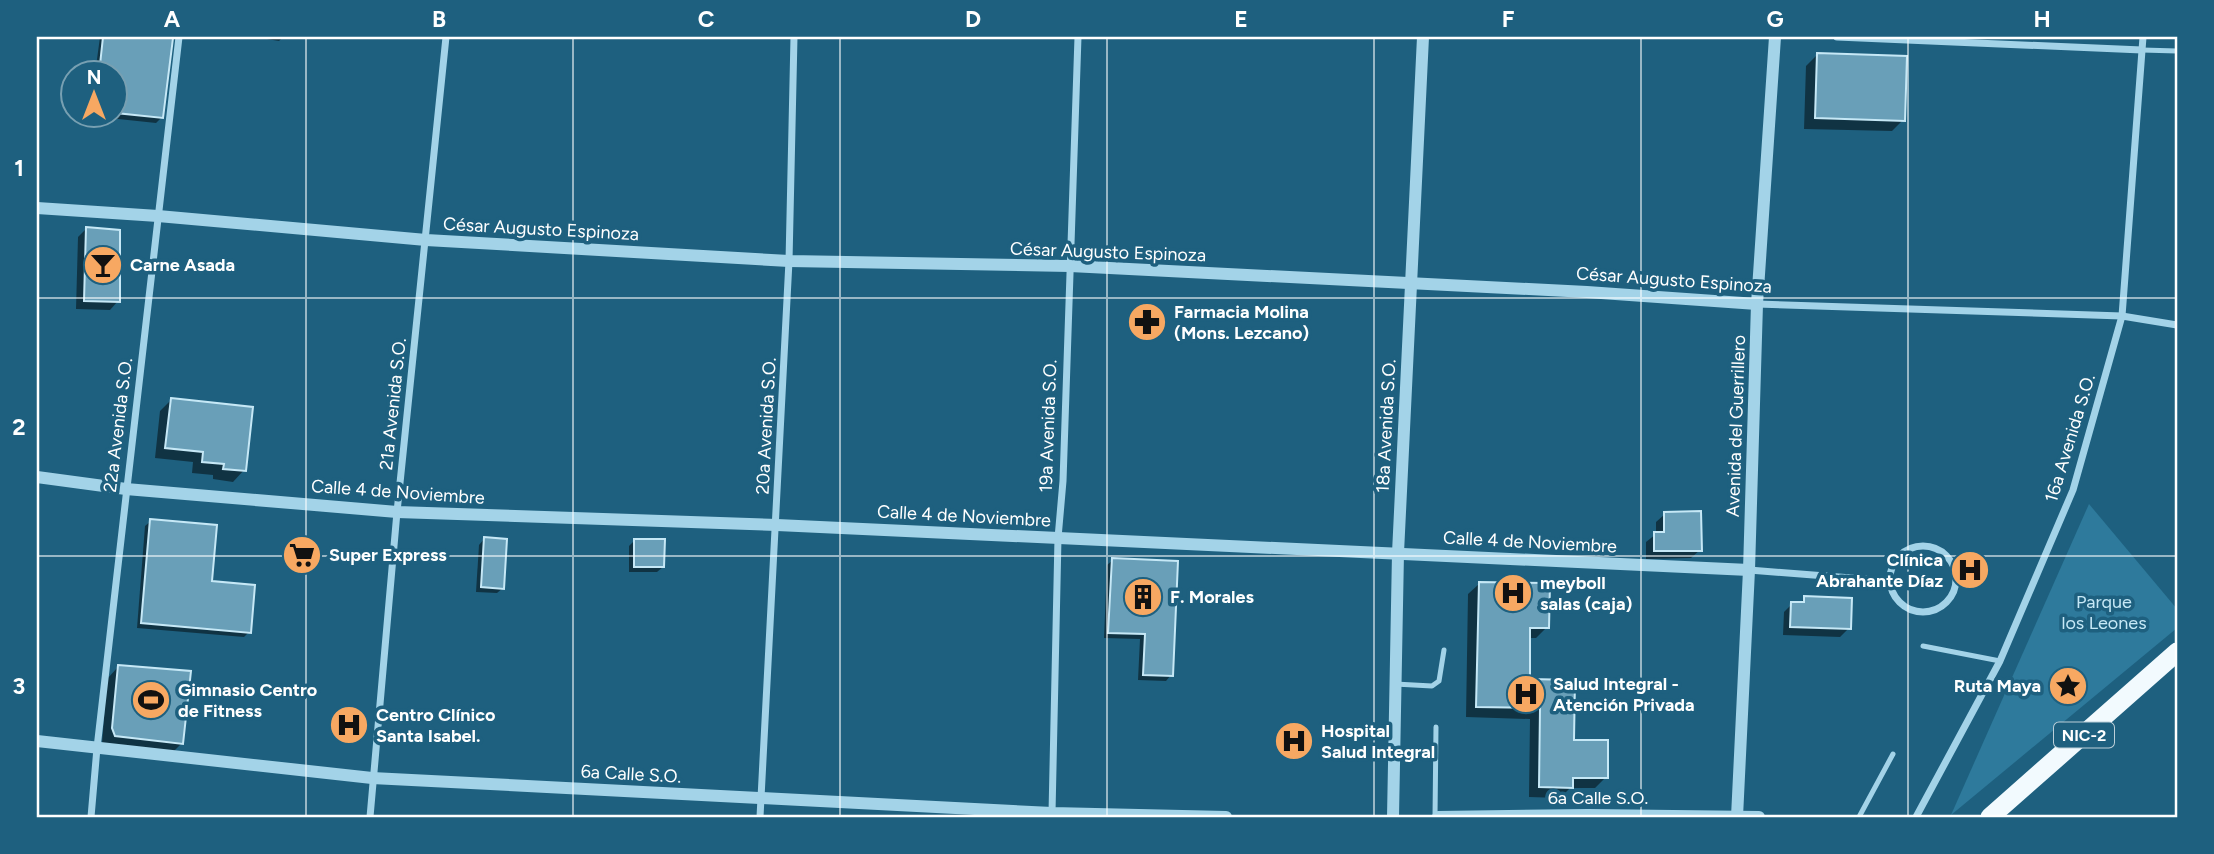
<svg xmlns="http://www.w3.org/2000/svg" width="2214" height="854" font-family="Figtree,sans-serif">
<rect width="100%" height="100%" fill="#1e607f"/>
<path fill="#2e7a9c" d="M2089 504 2177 609V628L1951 815Z"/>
<g fill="#0007">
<path d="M100 37 171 39 162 117 156 123 90 116H116V74H95Z"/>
<path d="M267 37H283L279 41 267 39Z"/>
<path d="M1818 54 1903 120 1892 131 1804 129 1806 66Z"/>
<path d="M86 229 118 301 110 310 76 309 78 237Z"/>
<path d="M171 400 244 470 233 482 213 479V475L192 473 193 462 155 458 160 411Z"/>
<path d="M1665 514 1700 550 1691 558 1646 559V542L1656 534V522Z"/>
<path d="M151 521 210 583 249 632 244 637 137 628 145 526Z"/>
<path d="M484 539 503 588 497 593 476 592 479 545Z"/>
<path d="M635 540 663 567 657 572H629V546Z"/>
<path d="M1113 560 1171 675 1166 681 1138 680 1140 639 1104 638 1107 565Z"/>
<path d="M1479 584 1547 627 1536 638H1528V681L1572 742 1606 777 1595 788H1570L1560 798 1529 797 1530 719 1466 717 1468 594Z"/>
<path d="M1805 598 1849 628 1840 637 1783 635 1784 612 1792 604H1799Z"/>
<path d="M118 667 182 743 170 755 102 744 107 679Z"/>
</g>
<g fill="#699fb8" stroke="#c6e8f6" stroke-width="2">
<path d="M103 37 173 38 163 118 116 113V74H99Z"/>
<path d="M1817 53 1907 56 1905 121 1815 118Z"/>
<path d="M86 227 120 230V302L84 301Z"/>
<path d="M171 398 253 407 246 471 223 469 224 464 202 462 203 452 165 448Z"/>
<path d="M1701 511 1702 551H1654V532H1664V512Z"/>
<path d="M150 519 217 525 212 581 255 585 251 633 141 623Z"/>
<path d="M484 537 507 539 504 589 481 587Z"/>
<path d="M634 539H665L664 567H634Z"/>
<path d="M1112 558 1178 561 1173 676 1143 675 1145 634 1108 633Z"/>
<path d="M1479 582 1550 583 1549 628H1530V679L1575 680 1574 740H1608V778H1573V788L1539 787 1540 708 1476 707Z"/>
<path d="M1804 596 1852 598 1851 629 1790 627 1791 602H1804Z"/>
<path d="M118 665 191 671 183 744 115 736 112 728Z"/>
</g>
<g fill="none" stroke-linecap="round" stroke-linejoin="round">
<g stroke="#a3d3e8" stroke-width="5">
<path d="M2142 50 2177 51"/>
<path d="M1923 646 2000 661"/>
<path d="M1395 684 1432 686 1439 681 1444 650"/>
<path d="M1435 817 1436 727"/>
<path d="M1859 817 1893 754"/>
</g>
<g stroke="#a3d3e8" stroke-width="7">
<path d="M1837 37 2142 50"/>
<path d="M1757 304 2122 316 2177 325"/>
<circle cx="1923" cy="579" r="33"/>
<path d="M1749 570 1890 581"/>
<path d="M1052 813 1058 538 1063 481 1078 37"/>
<path d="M91 817 97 748 179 37"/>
<path d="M370 817 397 512 446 37"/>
<path d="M760 817 789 261 794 37"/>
<path d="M1916 817 2000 661 2073 490 2122 316 2143 37"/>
</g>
<g stroke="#a3d3e8" stroke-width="12">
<path d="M37 208 158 216 426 240 789 261 1070 266 1587 292 1757 304"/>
<path d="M37 477 126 489 397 512 777 525 1749 570"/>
<path d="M37 741 372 778 1052 813 1226 817"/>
<path d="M1393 817 1398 553 1423 37"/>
<path d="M1438 817 1588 815 1759 817"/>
<path d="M1737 817 1749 570 1757 304 1775 37"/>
</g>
<path stroke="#f2fafe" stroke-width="19" d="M1990 817 2177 652"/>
</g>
<path fill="none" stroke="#fff" stroke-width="2" stroke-opacity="0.55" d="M306 37V817M573 37V817M840 37V817M1107 37V817M1374 37V817M1641 37V817M1908 37V817M37 298H2177M37 556H2177"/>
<defs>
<g id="bar-disc" transform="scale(2.0125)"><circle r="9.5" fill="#f7a862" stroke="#1e607f"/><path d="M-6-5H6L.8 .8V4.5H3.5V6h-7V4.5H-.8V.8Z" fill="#111"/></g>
<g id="pharmacy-disc" transform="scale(2.0125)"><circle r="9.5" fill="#f7a862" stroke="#1e607f"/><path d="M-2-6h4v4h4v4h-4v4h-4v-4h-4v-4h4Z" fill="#111"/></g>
<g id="supermarket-disc" transform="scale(2.0125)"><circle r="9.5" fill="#f7a862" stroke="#1e607f"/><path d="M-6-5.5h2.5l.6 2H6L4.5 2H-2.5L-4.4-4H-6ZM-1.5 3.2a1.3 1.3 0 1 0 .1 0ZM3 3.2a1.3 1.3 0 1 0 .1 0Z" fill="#111"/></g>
<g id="hospital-disc" transform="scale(2.0125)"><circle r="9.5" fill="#f7a862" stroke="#1e607f"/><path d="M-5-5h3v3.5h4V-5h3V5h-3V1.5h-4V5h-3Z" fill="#111"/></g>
<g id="building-disc" transform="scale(2.0125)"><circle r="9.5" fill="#f7a862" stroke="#1e607f"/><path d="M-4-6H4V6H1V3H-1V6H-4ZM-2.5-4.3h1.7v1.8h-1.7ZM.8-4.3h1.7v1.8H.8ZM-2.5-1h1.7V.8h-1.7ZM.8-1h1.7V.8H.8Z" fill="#111"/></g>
<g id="sight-disc" transform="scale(2.0125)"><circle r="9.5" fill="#f7a862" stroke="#1e607f"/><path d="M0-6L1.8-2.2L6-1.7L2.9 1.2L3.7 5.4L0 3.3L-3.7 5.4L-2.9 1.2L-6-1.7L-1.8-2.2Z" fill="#111"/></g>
<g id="stadium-disc" transform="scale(2.0125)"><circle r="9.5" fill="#f7a862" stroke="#1e607f"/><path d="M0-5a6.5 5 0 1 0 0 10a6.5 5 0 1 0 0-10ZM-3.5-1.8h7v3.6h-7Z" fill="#111"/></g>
</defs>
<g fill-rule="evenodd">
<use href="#bar-disc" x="103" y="265"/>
<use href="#pharmacy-disc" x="1147" y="322"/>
<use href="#supermarket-disc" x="302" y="555"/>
<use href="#hospital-disc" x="1970" y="570"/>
<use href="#hospital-disc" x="1513" y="593"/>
<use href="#building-disc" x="1143" y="597"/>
<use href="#sight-disc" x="2068" y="686"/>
<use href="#hospital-disc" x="1526" y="694"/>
<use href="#stadium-disc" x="151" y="700"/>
<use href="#hospital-disc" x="349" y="725"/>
<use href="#hospital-disc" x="1294" y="741"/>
</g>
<g text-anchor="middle" stroke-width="7" stroke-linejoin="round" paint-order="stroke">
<rect fill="#1e607f" stroke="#bccfd9" stroke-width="2" x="2054" y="722.5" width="60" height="25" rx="5"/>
<g font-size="16" font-weight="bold" fill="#fff">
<text x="2084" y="741">NIC-2</text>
</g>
<g font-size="18" fill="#fff" stroke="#1e607f">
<text transform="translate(541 229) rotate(3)" y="6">César Augusto Espinoza</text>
<text transform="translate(1108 252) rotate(2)" y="6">César Augusto Espinoza</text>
<text transform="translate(1674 280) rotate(4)" y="6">César Augusto Espinoza</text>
<text transform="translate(393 404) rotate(-84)" y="6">21a Avenida S.O.</text>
<text transform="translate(118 425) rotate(-83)" y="6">22a Avenida S.O.</text>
<text transform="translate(766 426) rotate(-87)" y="6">20a Avenida S.O.</text>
<text transform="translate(1048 426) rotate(-88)" y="6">19a Avenida S.O.</text>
<text transform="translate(1386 426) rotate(-87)" y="6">18a Avenida S.O.</text>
<text transform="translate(1736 426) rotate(-88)" y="6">Avenida del Guerrillero</text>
<text transform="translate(2070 438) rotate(-73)" y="6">16a Avenida S.O.</text>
<text transform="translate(398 492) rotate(4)" y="6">Calle 4 de Noviembre</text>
<text transform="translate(964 516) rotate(3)" y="6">Calle 4 de Noviembre</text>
<text transform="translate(1530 542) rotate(3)" y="6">Calle 4 de Noviembre</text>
<text transform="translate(631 774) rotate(3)" y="6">6a Calle S.O.</text>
<text x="1598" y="804">6a Calle S.O.</text>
</g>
<g font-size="18" font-weight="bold" fill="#fff" stroke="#1e607f" text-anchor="start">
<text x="130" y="271">Carne Asada</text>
<text x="1174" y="318">Farmacia Molina<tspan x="1174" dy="21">(Mons. Lezcano)</tspan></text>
<text x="329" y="561">Super Express</text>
<text x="1943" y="566" text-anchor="end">Clínica<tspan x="1943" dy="21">Abrahante Díaz</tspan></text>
<text x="1540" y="589">meyboll<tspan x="1540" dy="21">salas (caja)</tspan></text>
<text x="1170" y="603">F. Morales</text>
<text x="1553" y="690">Salud Integral -<tspan x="1553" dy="21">Atención Privada</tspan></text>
<text x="2041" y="692" text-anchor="end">Ruta Maya</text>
<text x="178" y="696">Gimnasio Centro<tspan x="178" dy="21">de Fitness</tspan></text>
<text x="376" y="721">Centro Clínico<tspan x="376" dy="21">Santa Isabel.</tspan></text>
<text x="1321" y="737">Hospital<tspan x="1321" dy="21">Salud Integral</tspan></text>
</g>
<g font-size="18" fill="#c6e8f6" stroke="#1e607f">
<text x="2104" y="608">Parque<tspan x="2104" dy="21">los Leones</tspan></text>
</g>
</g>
<rect width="2214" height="854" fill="none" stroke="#1e607f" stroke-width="77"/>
<g transform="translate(94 94)"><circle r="33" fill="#1e607f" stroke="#78a0b2" stroke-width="2"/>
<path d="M0-5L12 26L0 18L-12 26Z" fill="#f7a862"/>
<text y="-10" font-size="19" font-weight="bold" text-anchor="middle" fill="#ffffff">N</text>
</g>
<rect x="38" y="38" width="2138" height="778" fill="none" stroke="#fff" stroke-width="2.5"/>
<g font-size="23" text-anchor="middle" font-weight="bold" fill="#fff">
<text x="172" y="27">A</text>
<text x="439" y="27">B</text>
<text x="706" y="27">C</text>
<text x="973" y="27">D</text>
<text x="1241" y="27">E</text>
<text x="1508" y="27">F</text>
<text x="1775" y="27">G</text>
<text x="2042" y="27">H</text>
<text x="19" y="176">1</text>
<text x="19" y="435">2</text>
<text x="19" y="694">3</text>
</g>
</svg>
